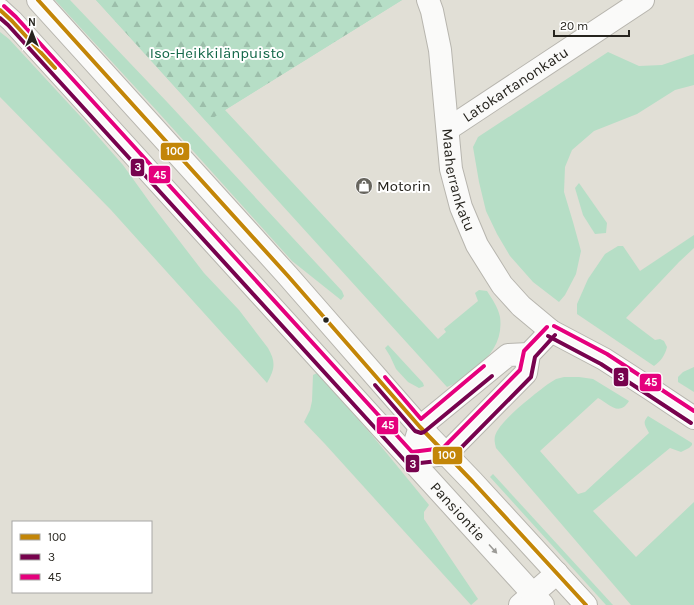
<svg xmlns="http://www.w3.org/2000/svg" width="694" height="605" font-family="Karla,sans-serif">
<defs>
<pattern id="forest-firs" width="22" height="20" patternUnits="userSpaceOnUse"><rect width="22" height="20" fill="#b6dec6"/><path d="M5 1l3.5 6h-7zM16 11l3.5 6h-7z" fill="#9cbeaa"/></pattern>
</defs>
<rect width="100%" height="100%" fill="#e1dfd6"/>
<g fill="#b6dec6">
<path d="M55 0H70L168 103 342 291 344 296 341 300 292 261 158 112Z"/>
<path d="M96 0H402L225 110 438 339 446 332 444 329 478 301 475 293 479 290 487 291C492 299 498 307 500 317 503 339 492 355 476 368 472 372 469 376 464 379 459 382 453 384 447 387Z"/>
<path d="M0 32 9 39 81 117 123 165 151 204 204 273 239 310 268 348C276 362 275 369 267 383L111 210 0 97Z"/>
<path d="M608 52 639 66 662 65 694 54V85L675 90 637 114 594 131 572 150 565 167 564 192 573 222 581 251 576 274 565 295 559 302 533 282 510 256 497 234 486 211 479 182 473 147 478 137Z"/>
<path d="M579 183 607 223 606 233 595 234 583 215 575 188Z"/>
<path d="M694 235V248L679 262 626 318 655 340 660 339 664 341 667 347C665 355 661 361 654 366L577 314V304L588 279 605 254 618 246H623L640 271Z"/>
<path d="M388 345 423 383 424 386 422 387 419 388 408 382 396 369 390 356 385 348Z"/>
<path d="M694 367V392L678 382V377L683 372Z"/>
<path d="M317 373 371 434 429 505 424 512V519L478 599 471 605 325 444 304 422 310 410 312 401 313 375Z"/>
<path d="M564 377H579L593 379 629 401C619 417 609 404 598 398L540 451 578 494 585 492 649 433C645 425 642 423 648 416L692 443V445L689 448 681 452 670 448 593 511 636 557 694 502V605H631L496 448C495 444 494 440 495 436 499 421 535 394 548 384L556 379Z"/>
<path d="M493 474 613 605H606L490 477Z"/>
</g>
<path fill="url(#forest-firs)" d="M96 0H402L225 110 207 122Z"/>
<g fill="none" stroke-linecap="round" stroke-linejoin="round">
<g stroke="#b7b5ae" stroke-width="24">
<g id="street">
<path id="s1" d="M428 0 432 11 440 50 451 169 461 207 477 245 502 285 521 306 551 331 604 359 652 390 694 418"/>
<path id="s2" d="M448 129 643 0"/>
<path d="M529 354 508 355 420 427 410 458 446 454 526 373 529 354 551 331"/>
<path d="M520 605 557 573"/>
</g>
</g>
<g stroke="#b7b5ae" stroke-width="24">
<g id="primary">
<path d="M38 0 288 276 420 427 446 454 473 482 586 605"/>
<path id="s3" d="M0 10 12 21 543 605"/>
</g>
</g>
<use href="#street" stroke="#fafaf9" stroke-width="22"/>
<use href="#primary" stroke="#fafaf9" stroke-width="22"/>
<g stroke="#fff" stroke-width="7">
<g id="bus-1">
<path d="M38 0 288 276 420 427 473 482 586 605"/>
<path d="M0 10 12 21 55 68"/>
</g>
</g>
<g stroke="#fff" stroke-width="7">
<g id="bus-2">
<path d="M0 18 8 25 407 463 411 464 447 460 450 459 531 377 535 357 555 335"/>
<path d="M548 336 601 364 691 423"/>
<path d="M375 385 415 431 421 433 424 432 492 376"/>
</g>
</g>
<g stroke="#fff" stroke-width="7">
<g id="bus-3">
<path d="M4 6 16 17 412 452 443 448 520 370 524 351 547 327"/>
<path d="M554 326 607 354 694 411"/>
<path d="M385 377 421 419 484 366"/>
</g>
</g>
<use href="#bus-1" stroke="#c38608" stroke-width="4"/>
<use href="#bus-2" stroke="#77034e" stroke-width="4"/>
<use href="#bus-3" stroke="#e5007d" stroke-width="4"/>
</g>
<defs><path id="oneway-solid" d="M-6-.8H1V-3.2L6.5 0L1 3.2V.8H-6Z"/></defs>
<use fill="#9b9a96" href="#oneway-solid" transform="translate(493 549) rotate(48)"/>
<defs>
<g id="shop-disc" transform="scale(0.9)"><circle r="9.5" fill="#67655e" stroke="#fff"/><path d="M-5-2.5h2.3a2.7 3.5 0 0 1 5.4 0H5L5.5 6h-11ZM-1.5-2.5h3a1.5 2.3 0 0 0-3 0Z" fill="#fff"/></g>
</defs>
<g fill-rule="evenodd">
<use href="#shop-disc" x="364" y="186"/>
</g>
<circle fill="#26241e" stroke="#fff" stroke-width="1.5" cx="326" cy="320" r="3.5"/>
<g text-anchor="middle" stroke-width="4" stroke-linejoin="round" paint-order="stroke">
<g font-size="15" fill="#126748" stroke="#fff">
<text x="217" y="58">Iso-Heikkilänpuisto</text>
</g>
<g font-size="15" fill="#26241e" stroke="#fff">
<text dy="5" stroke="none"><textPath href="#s2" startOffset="81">Latokartanonkatu</textPath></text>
<text dy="5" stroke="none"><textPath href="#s1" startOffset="183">Maaherrankatu</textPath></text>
<text dy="5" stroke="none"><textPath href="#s3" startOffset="679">Pansiontie</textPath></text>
</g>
<g font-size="15" fill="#26241e" stroke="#fff" text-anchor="start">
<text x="377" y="191">Motorin</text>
</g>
</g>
<g stroke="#fff" stroke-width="1.5">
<rect x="160" y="142" width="30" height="19" rx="4" fill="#c38608"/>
<rect x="130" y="158" width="15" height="19" rx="4" fill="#77034e"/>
<rect x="148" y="165" width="23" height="19" rx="4" fill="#e5007d"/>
<rect x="613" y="367" width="16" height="20" rx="4" fill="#77034e"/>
<rect x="639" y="373" width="23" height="19" rx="4" fill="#e5007d"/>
<rect x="376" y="416" width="23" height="19" rx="4" fill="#e5007d"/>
<rect x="432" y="446" width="31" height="19" rx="4" fill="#c38608"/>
<rect x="405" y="454" width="15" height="19" rx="4" fill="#77034e"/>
</g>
<g font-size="11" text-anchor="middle" font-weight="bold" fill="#fff">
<text x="175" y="155">100</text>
<text x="138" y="171">3</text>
<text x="160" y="179">45</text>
<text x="621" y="381">3</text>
<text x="651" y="386">45</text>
<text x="388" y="429">45</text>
<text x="447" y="459">100</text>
<text x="413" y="468">3</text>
</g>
<rect x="12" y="521" width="140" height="72" fill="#ffffff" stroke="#a8a7a5"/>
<rect x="20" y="534" width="20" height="6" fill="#c38608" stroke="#a8a7a5"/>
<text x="48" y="541" font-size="12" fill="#26241e">100</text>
<rect x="20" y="554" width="20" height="6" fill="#77034e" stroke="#a8a7a5"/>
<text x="48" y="561" font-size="12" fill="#26241e">3</text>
<rect x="20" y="574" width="20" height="6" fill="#e5007d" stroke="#a8a7a5"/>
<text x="48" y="581" font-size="12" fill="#26241e">45</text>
<g transform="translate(32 32)" stroke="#ffffff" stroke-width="3" paint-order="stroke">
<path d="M0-3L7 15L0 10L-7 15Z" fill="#26241e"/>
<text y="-6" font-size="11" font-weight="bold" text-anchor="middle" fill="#26241e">N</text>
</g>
<path d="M554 30v6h75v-6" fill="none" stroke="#26241e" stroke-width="2"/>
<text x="560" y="30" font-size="12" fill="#26241e" stroke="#ffffff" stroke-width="3" paint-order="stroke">20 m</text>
</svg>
